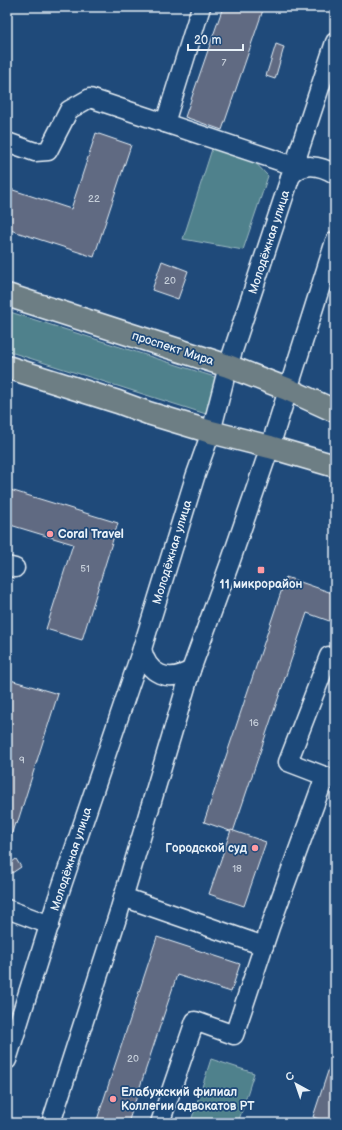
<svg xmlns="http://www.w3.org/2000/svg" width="342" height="1130" font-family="'Balsamiq Sans',sans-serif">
<rect width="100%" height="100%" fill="#1f4a7a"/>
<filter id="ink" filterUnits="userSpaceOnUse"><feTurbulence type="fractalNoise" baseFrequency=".025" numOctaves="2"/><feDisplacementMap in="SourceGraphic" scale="8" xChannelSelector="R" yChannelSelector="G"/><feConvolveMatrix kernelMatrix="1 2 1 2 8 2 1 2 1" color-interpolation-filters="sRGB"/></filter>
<g filter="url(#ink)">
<g fill="#4f818c" stroke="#9cb9c2">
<path d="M212 149 249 156 268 176 243 250 183 239Z"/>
<path d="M7 311 218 378 206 414 7 351Z"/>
<path d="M211 1059 254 1073 238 1123H199L191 1121Z"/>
</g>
<g fill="#616a82" stroke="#e8f1f8">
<path d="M223 7H264L222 130 185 117Z"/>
<path d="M276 44 284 47 275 79 266 76Z"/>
<path d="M96 133 131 145 94 257 7 229V188L71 209Z"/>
<path d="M162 261 188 271 178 299 152 290Z"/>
<path d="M7 489 118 523 82 640 46 629 73 544 7 524Z"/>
<path d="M286 577 335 594V623L307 613 233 832 204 822Z"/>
<path d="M7 679 58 694 17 824 15 823 7 848Z"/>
<path d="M231 830 266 842 244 906 209 894Z"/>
<path d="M16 859 21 867 12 873 7 866Z"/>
<path d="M157 937 240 964 231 992 177 975 128 1123H96Z"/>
<path d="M335 1050V1123H330L313 1117Z"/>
</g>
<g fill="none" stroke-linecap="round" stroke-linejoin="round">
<g stroke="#e8f1f8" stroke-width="21">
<g id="minor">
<path d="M165 123 201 7"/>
<path d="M7 142 35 152 48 151 69 110 90 98 294 166"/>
<path d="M290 177C302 161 320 165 335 174"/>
<path d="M7 566 15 568"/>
<path d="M142 649C148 675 168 683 191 670"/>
<path d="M335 658 329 656 288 762 335 780"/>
<path d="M123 897 264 946"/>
<path d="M7 909 50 925"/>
<path d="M7 1060 58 897 142 649 195 477 211 432 228 366 335 42"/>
<path d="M51 1123 118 915 191 670 231 560 270 447 335 241"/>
<path d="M160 1123 195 1021 234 1035 270 927 325 776"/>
</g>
</g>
<g stroke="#e8f1f8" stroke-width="25">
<g id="major">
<path d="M7 295 228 366 287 389 335 411"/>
<path d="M7 367 118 402 148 413 211 432 270 447 335 466"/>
</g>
</g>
<use href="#minor" stroke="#1f4a7a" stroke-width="18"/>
<use href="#major" stroke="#6d7e84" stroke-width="22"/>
</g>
</g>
<g fill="#ff9aa2" stroke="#1f4a7a" stroke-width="1.5">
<circle cx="50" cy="534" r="4"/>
<rect x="257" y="566" width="8" height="8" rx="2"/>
<circle cx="255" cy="848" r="4"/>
<circle cx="113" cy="1099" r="4"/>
</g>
<g text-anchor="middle" stroke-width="3.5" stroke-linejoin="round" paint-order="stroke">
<g font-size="10" fill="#c6cfda">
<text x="224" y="66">7</text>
<text x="94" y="202">22</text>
<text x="170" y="284">20</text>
<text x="85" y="572">51</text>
<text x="254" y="726">16</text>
<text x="22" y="763">9</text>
<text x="237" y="872">18</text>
<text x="133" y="1062">20</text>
</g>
<g font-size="12" fill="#e8f1f8" stroke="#1f4a7a">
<text transform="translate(269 242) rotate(-72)" y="4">Молодёжная улица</text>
<text transform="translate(173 348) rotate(18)" y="4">проспект Мира</text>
<text transform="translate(172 552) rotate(-73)" y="4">Молодёжная улица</text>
<text transform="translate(71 859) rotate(-72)" y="4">Молодёжная улица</text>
</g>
<g font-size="12" font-weight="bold" fill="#e8f1f8" stroke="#1f4a7a" text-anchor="start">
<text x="58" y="538">Coral Travel</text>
<text x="261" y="588" text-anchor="middle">11 микрорайон</text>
<text x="247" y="852" text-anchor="end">Городской суд</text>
<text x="121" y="1096">Елабужский филиал<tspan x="121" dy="14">Коллегии адвокатов РТ</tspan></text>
</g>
</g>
<rect width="342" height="1130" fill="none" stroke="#1f4a7a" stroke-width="24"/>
<rect x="12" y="12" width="318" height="1106" fill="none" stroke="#e8f1f8" stroke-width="1.5" filter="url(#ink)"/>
<g transform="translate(296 1084) rotate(320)" stroke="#1f4a7a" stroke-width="3" paint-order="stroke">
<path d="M0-3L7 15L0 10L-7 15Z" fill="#e8f1f8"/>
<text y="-6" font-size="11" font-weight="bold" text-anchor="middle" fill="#e8f1f8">С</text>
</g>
<path d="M188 44v6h55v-6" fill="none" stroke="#e8f1f8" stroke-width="2"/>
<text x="194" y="44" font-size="12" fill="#e8f1f8" stroke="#1f4a7a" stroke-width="3" paint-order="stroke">20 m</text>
</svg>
